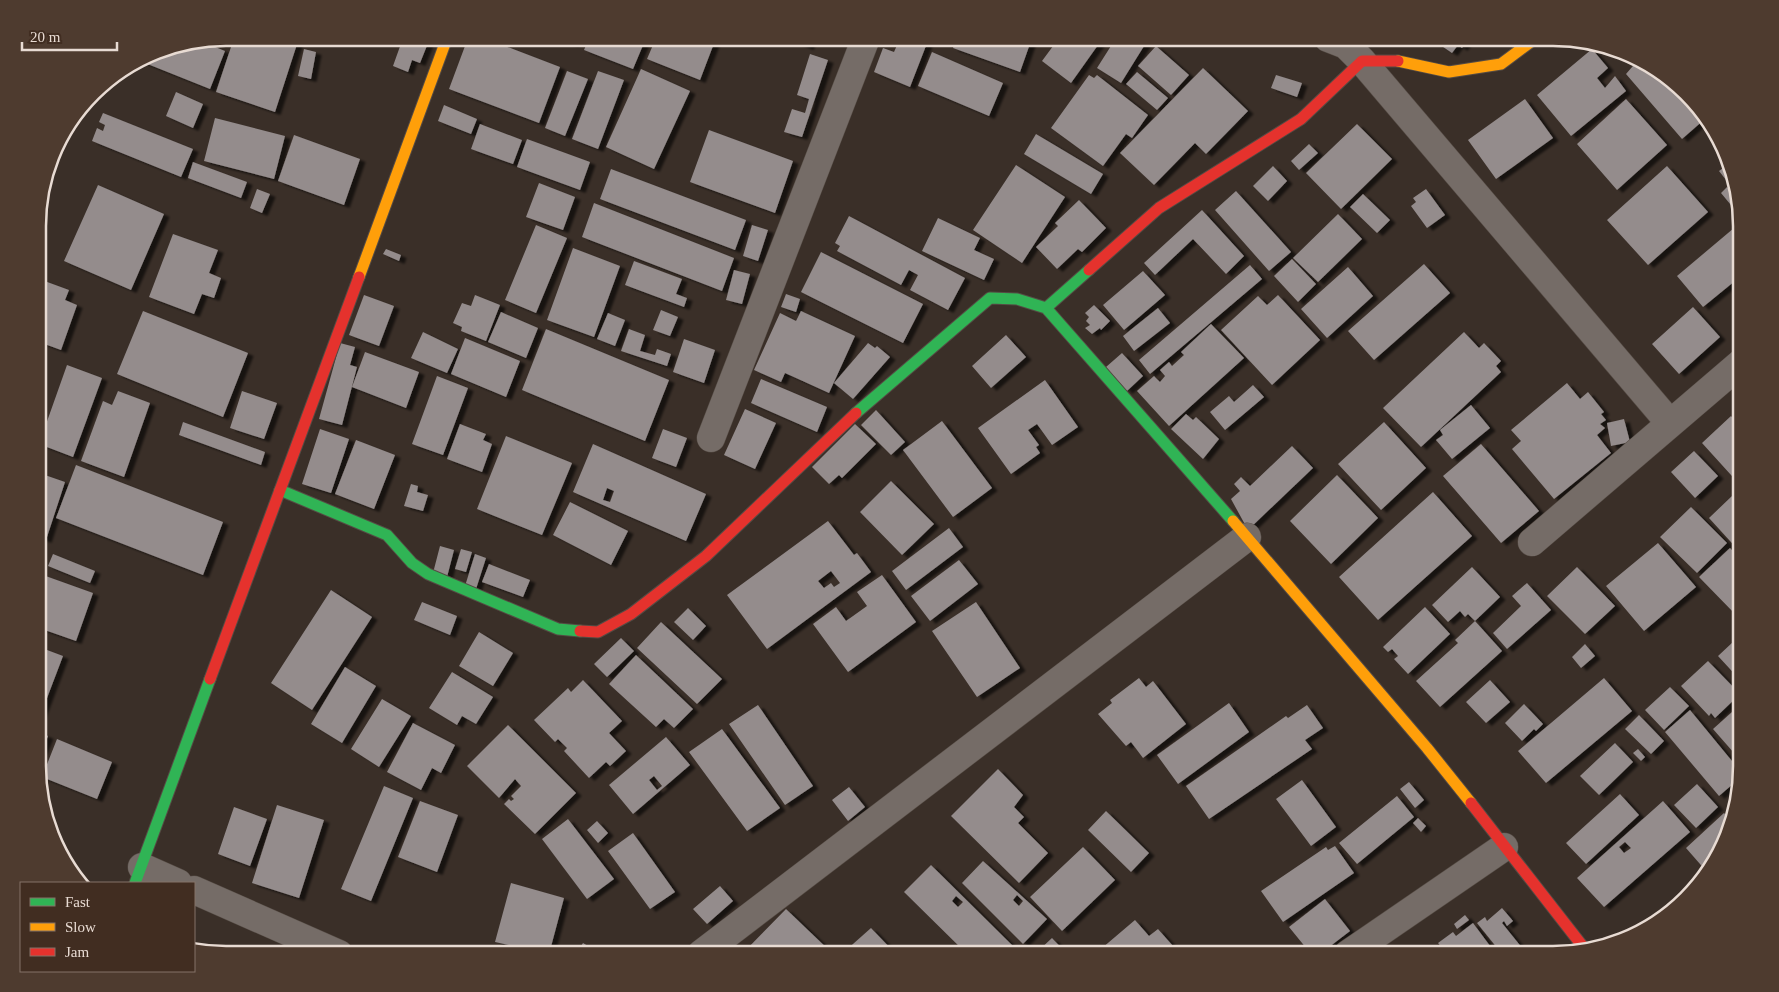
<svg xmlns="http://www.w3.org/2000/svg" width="1779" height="992" font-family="'Times New Roman',serif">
<defs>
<filter id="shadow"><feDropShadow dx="5.5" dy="3" stdDeviation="1" flood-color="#0009"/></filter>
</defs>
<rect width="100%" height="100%" fill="#3a2f28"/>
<!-- building -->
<path fill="#948c8c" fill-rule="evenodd" filter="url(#shadow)" d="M234,38H299L275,112L216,92Z
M403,38H430L420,63L412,60L408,72L393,66Z
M468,38H484L560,67L539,123L449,89Z
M556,38H576L573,44Z
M589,38H646L633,69L584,50Z
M656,38H716L700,80L647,59Z
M787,38H812L808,47Z
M887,38H929L910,87L874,72L883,48L894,52L898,43L887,40Z
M957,38H1032L1020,72L953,48Z
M1059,38H1103L1071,83L1042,61Z
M1116,38H1149L1121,83L1097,68Z
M1430,38H1469L1462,48L1458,45L1452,53Z
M203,42L225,51L210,89L140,61L154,52Z
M1156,46L1189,75L1171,95L1138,66Z
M304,49L316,52L311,79L298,76Z
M1592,49L1608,68L1597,78L1605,88L1615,76L1626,91L1571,136L1537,95Z
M932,52L1003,83L989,116L918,86Z
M810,54L828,60L802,137L784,132L792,109L805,113L809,99L797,95Z
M1639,59L1647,63L1706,118L1682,139L1626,74Z
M1203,68L1248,111L1206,154L1195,143L1154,185L1120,153Z
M641,69L690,91L654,169L606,147Z
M567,71L588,79L565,136L545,128Z
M598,71L624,80L598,149L572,139Z
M1137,72L1168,98L1157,110L1126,84Z
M1089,75L1094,78L1097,75L1148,115L1132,138L1126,134L1103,166L1051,128Z
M1276,75L1302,83L1297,97L1271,88Z
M176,92L203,104L193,128L166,116Z
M1525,99L1553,138L1496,179L1468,140Z
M1626,99L1667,145L1617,190L1577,144Z
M444,105L477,119L471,134L438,121Z
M103,113L193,149L181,177L92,141L97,128L103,131L105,125L99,122Z
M215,118L285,136L274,179L204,161Z
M480,124L522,140L513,164L471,149Z
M1357,124L1392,159L1341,209L1306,173Z
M709,130L793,161L775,213L690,182Z
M1036,134L1103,174L1091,194L1024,154Z
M294,135L360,159L344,205L278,181Z
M527,139L590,162L580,190L517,167Z
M1309,144L1318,153L1299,170L1291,161Z
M193,162L247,182L241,198L188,178Z
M1730,163L1732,166L1737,194L1719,171Z
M1016,165L1065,197L1022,263L973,230Z
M1273,166L1287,181L1268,201L1253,186Z
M1667,166L1708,212L1648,265L1607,220Z
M611,169L746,220L735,250L600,199Z
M539,183L575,197L563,230L526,217Z
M98,185L164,214L131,290L64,261Z
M1727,187L1739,201L1740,206L1735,210L1721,193Z
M257,189L270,194L262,213L250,208Z
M1426,189L1445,215L1427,228L1411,206L1416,202L1413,198Z
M1236,191L1291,252L1269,271L1215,210Z
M1363,194L1390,220L1377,233L1350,207Z
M1079,200L1106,228L1082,252L1078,249L1057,269L1036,247L1058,226L1055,223Z
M594,203L734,258L722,291L582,237Z
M1202,210L1244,256L1226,274L1193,239L1155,275L1144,263Z
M1338,214L1362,239L1318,282L1293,258Z
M849,216L965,278L948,310L910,290L918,275L909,270L901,285L837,251L840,246L835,243Z
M938,218L980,238L974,250L994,259L984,280L922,251Z
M536,225L567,238L536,313L505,300Z
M752,225L768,230L758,261L743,256Z
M1734,228L1741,237V276L1703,307L1677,276Z
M173,234L218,250L209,273L221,278L214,298L202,294L194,314L149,297Z
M573,248L620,266L594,337L547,320Z
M386,249L401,255L399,261L383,254Z
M821,252L923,304L903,343L801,292Z
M1292,259L1316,284L1298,302L1274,276Z
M634,261L682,279L676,294L687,298L684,307L625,285Z
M1424,264L1450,293L1374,360L1348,331Z
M1250,265L1262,279L1150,374L1139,360Z
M1348,267L1373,296L1327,338L1301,309Z
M734,270L750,274L742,304L726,300Z
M1143,271L1165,295L1124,330L1103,305Z
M39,279L69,290L65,300L77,305L61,350L39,342Z
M786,294L800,299L796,312L781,307Z
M364,295L394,306L379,346L349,335Z
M475,295L500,305L486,341L461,331L462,327L453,323L462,303L471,306Z
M1278,295L1320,340L1272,385L1221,330L1258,296L1267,305Z
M1094,305L1110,321L1101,330L1100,328L1092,334L1085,328L1090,325L1086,321L1089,317L1085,313Z
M1693,307L1720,337L1679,374L1652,344Z
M1158,308L1170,323L1134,351L1123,336Z
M661,310L678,317L670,336L653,330Z
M143,311L248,353L223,417L117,374Z
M801,311L855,336L829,393L785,373L781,382L754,370L780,313L796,321Z
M501,312L538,328L526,358L488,342Z
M608,313L625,320L615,346L597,339Z
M1211,324L1244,358L1169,426L1137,391L1154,376L1160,382L1165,376L1160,370L1169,362L1172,366L1184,355L1181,352Z
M546,329L669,380L645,441L522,390Z
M629,329L645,335L640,351L655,355L657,349L671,354L667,366L621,351Z
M423,332L458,349L447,373L411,358Z
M1464,332L1479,348L1484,343L1501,361L1496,366L1501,372L1421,447L1383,408Z
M1006,335L1026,357L991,388L972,366Z
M465,338L520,361L506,397L451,374Z
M684,339L715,350L704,383L673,372Z
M340,343L355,347L350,365L357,367L342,425L319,419Z
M868,343L875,348L877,346L890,357L853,399L834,383Z
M365,352L419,372L406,408L352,387Z
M1122,353L1143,376L1127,391L1106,367Z
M67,365L102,378L73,457L39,444Z
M437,376L468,388L443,455L412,444Z
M761,379L827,407L817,432L751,403Z
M1045,380L1078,427L1052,445L1037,424L1028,430L1039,445L1036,447L1040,453L1011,474L978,428Z
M1567,383L1580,399L1588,392L1604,412L1601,414L1606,420L1600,424L1605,428L1597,435L1611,453L1554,499L1512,449L1521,441L1511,430Z
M1253,385L1264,397L1225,430L1210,412L1229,396L1234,402Z
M118,391L150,403L124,477L81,461L103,401L112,405Z
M242,391L277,403L264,439L230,428Z
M1471,405L1490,428L1452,459L1436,440L1443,435L1440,430Z
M745,409L776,423L755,469L724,455Z
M876,410L905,442L891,455L861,425Z
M1186,414L1193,420L1196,417L1219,439L1203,459L1171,429Z
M1731,416L1741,427V486L1702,443Z
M1624,419L1630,442L1611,446L1607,423Z
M942,421L992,488L953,517L903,450Z
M183,422L265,452L261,465L179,435Z
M1384,422L1426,468L1381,510L1338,464Z
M460,424L486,434L483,440L492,444L482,472L447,459Z
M855,424L876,444L842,478L839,475L829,484L812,467Z
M320,429L349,439L331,493L302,484Z
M663,429L687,438L676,467L652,458Z
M506,436L572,463L542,535L477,509Z
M356,440L395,455L374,509L335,494Z
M593,444L706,494L686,541L573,492ZM607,488L614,491L610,502L603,500Z
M1481,444L1539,511L1501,543L1443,476Z
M1292,446L1313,468L1248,530L1231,499L1240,491L1234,484L1241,477L1250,486Z
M1694,451L1718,476L1695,498L1671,472Z
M76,465L223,522L203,575L56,518Z
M39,473L65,482L46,540L39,537Z
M1337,475L1378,518L1331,564L1290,521Z
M891,481L934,524L902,555L860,512Z
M411,484L418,486L417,492L428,495L423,511L404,506Z
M1433,492L1472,536L1378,620L1339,577Z
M1732,496L1737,501L1741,498V553L1709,518Z
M570,502L628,531L611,565L553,535Z
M1691,507L1727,543L1697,573L1660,537Z
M828,521L854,555L857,553L871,572L767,649L727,595ZM831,571L840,583L834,587L831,583L824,588L818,581Z
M949,528L963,547L906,590L892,571Z
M1658,543L1696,587L1644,631L1606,586Z
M440,546L454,550L447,577L433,573Z
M1730,548L1741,559V610L1736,615L1699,577Z
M461,549L472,552L466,572L455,569Z
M53,554L95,571L90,583L48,566Z
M475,554L486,558L476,589L465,586Z
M959,560L978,584L930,621L911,596Z
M489,564L530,580L523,597L482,582Z
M1472,567L1500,597L1475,621L1468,614L1465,617L1460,611L1448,622L1432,605Z
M1577,567L1615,606L1585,634L1547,596Z
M40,574L93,593L76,641L39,628Z
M882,575L916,622L848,672L813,624L836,607L846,621L867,606L857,592Z
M1527,583L1551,610L1507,649L1493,633L1521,606L1512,596Z
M331,590L372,617L312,710L271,683Z
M422,602L457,616L450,635L414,620Z
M976,602L1020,668L977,697L932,631Z
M1425,607L1450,634L1408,674L1394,659L1398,656L1392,649L1388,652L1383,647Z
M688,608L706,626L693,640L674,622Z
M1475,621L1502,651L1440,707L1416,681L1458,643L1455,640Z
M661,622L722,679L697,704L637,648Z
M479,632L513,653L493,686L459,666Z
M621,638L634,651L607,677L594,664Z
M1733,642L1741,651V681L1718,656Z
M1585,644L1595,656L1581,668L1572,657Z
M39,647L63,656L39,719Z
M636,655L693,709L674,728L664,719L656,727L609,684Z
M1708,661L1740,694L1715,718L1711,713L1709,716L1681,686Z
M345,667L376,686L342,743L311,724Z
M452,672L493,697L476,724L462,716L457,725L429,708Z
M1139,678L1146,687L1153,681L1186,724L1143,758L1131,742L1126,746L1098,714L1112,703L1110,700Z
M1604,678L1632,711L1546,783L1518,751Z
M583,680L622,721L609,733L626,751L610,766L606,762L589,778L564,751L567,748L558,739L555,742L534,720L568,688L571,692Z
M1490,680L1510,702L1486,723L1466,702Z
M1670,687L1689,706L1664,730L1645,710Z
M382,699L411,716L379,767L351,749Z
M1229,703L1249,732L1178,784L1157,755Z
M1524,704L1543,724L1536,731L1534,729L1522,741L1505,723Z
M1741,704V761L1713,729Z
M758,705L813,786L785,805L729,724Z
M1307,705L1323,728L1305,740L1312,749L1209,819L1186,786L1286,716L1288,718Z
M1690,710L1741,772V777L1719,796L1665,732Z
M1639,715L1664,741L1651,754L1625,729Z
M413,723L455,745L441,773L432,768L421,790L387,772Z
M508,725L576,793L535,834L504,804L509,799L511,801L514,799L511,796L521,786L515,779L499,798L467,766Z
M722,729L780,808L747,831L689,752Z
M39,732L48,736L39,758Z
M666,737L690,765L633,814L609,785ZM654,776L662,786L657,790L649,780Z
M57,739L112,762L97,799L42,777Z
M1615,743L1633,762L1599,795L1580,776Z
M1638,749L1645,757L1641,761L1633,753Z
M998,769L1023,795L1014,807L1024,817L1018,823L1048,853L1019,883L951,816Z
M1302,780L1336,827L1311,846L1276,799Z
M1409,782L1424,800L1415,808L1400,789Z
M1697,784L1718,807L1696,828L1674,805Z
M384,786L413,798L371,901L341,889Z
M849,787L865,807L848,821L832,800Z
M1620,794L1639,815L1586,864L1566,843Z
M1397,796L1414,817L1357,864L1339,843Z
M420,801L458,815L437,872L398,857Z
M1663,801L1690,832L1604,907L1577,878ZM1625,842L1631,848L1624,853L1619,847Z
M277,805L324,820L299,898L252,883Z
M234,807L267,819L250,866L218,854Z
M1106,811L1149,853L1131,872L1088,830Z
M1724,813L1729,818L1716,860L1707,872L1686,848Z
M1418,818L1426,826L1421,832L1413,823Z
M568,819L614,879L587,899L542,839Z
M597,821L608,833L598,843L587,830Z
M633,833L675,892L650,909L608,851Z
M1335,846L1354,873L1283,922L1261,891L1326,847L1328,850Z
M1083,847L1115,880L1062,931L1030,897Z
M983,861L1047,919L1023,944L962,883ZM1017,895L1023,901L1019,906L1013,900Z
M931,865L1013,946L1005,954H967L904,892ZM956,896L963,902L958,907L952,901Z
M511,883L564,898L549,954L495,942Z
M720,886L733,901L707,924L693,909Z
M1325,899L1350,931L1320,954H1311L1289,927Z
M1502,908L1513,921L1507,926L1504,921L1502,923L1527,954H1502L1477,923L1485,917L1487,921Z
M786,909L833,954H742Z
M1465,915L1469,920L1457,929L1454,924Z
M1135,920L1149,936L1158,929L1180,954H1095Z
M1473,923L1496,954H1447L1438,943L1453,932L1456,936Z
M871,928L893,951L889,954H847L844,952Z
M1052,938L1067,954H1023L1032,946L1037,952Z
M194,942L221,953V954L194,950Z
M583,943L601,954H576Z"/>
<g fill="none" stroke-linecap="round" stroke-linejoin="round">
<defs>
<path id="street" d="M1328,38L1346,45L1362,61L1669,422
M711,438L866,38
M1532,542L1741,363
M142,867L178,883
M194,890L339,954
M701,954L1247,537
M1348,954L1504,847"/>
<path id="fast" d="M1046,308L1233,521
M856,413L990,298L1017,299L1046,308L1089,270
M280,490L387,535L412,563L428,574L558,629L580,631
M135,883L210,679"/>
<path id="slow" d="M1398,61L1449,72L1501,64L1536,38
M359,277L447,38
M1233,521L1427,748L1471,803"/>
<path id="jam" d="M1089,270L1159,208L1301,119L1362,61H1398
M580,631L598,632L631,614L706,556L856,413
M210,679L359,277
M1471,803L1584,948"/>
</defs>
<!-- street casing -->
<use href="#street" stroke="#554b44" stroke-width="29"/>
<!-- fast casing -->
<use href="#fast" stroke="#554b44" stroke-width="13"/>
<!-- slow casing -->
<use href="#slow" stroke="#554b44" stroke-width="13"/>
<!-- jam casing -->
<use href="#jam" stroke="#554b44" stroke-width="13"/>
<!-- street -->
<use href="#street" stroke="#756c67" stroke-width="28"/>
<!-- fast -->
<use href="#fast" stroke="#30b455" stroke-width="11"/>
<!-- slow -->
<use href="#slow" stroke="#ff9f0a" stroke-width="11"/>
<!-- jam -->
<use href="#jam" stroke="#e5322d" stroke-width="11"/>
</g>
<!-- crop -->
<path d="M0 0H1779V992H0ZM226 46H1553A180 180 0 0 1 1733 226V766A180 180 0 0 1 1553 946H226A180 180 0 0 1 46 766V226A180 180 0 0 1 226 46Z" fill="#4e3b2f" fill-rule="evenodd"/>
<path fill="none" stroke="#e8dbd3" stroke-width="2.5" d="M226 46H1553A180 180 0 0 1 1733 226V766A180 180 0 0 1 1553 946H226A180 180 0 0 1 46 766V226A180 180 0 0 1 226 46Z"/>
<!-- legend -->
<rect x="20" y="882" width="175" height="90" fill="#412d21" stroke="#847368"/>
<rect x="30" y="898" width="25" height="8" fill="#30b455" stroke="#847368"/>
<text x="65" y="907" font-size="15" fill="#e8dbd3">Fast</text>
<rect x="30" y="923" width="25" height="8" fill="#ff9f0a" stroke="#847368"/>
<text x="65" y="932" font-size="15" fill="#e8dbd3">Slow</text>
<rect x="30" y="948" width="25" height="8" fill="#e5322d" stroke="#847368"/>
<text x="65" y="957" font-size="15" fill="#e8dbd3">Jam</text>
<!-- scale -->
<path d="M22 42v8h95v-8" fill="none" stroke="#e8dbd3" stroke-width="2.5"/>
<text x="30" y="42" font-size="15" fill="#e8dbd3" stroke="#412d21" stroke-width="4" paint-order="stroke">20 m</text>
</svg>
